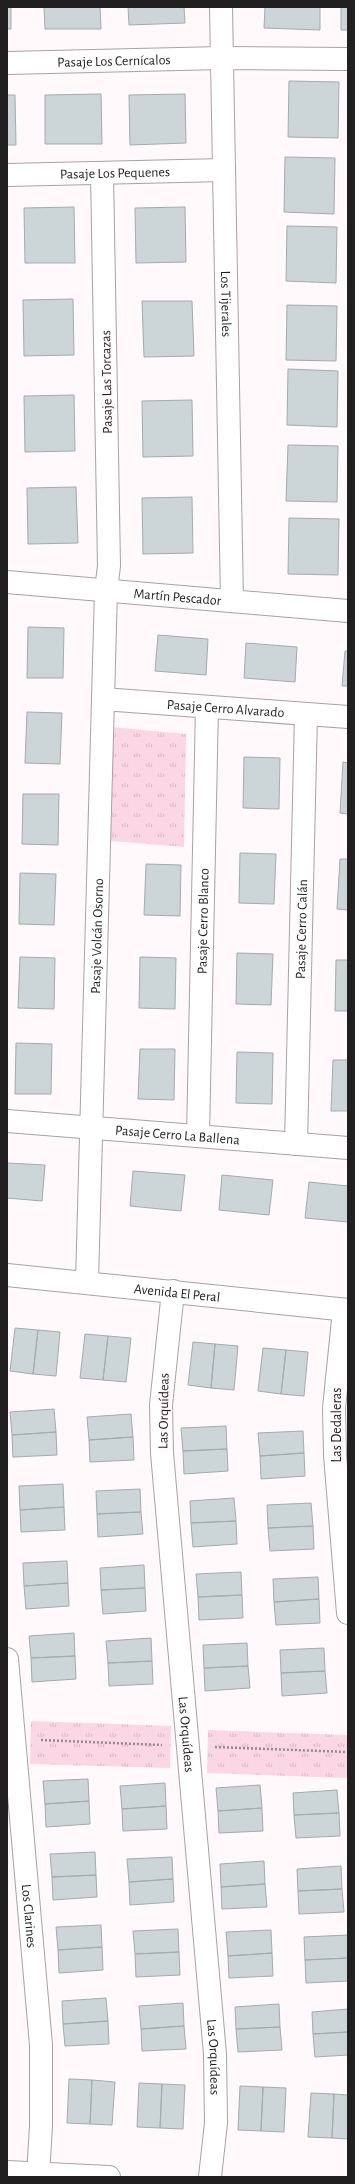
<svg xmlns="http://www.w3.org/2000/svg" width="355" height="2184" font-family="'Alegreya Sans',sans-serif">
<defs>
<pattern id="grass-tufts" width="24" height="20" patternUnits="userSpaceOnUse"><rect width="24" height="20" fill="#fbd6e4"/><path d="M3 7l-1-3M5 7V3M7 7l1-3M15 17l-1-3M17 17v-4M19 17l1-3" fill="none" stroke="#d7b7c3"/></pattern>
</defs>
<rect width="100%" height="100%" fill="#fff9fb"/>
<!-- grass -->
<path fill="url(#grass-tufts)" d="M111,727L186,734L184,847L111,841Z
M31,1721L171,1726L170,1768L30,1764Z
M208,1730L348,1735L347,1778L207,1773Z"/>
<!-- building -->
<path fill="#ccd6d8" stroke="#a2abad" d="M7,7H11V29H7Z
M44,7H100L101,29H45Z
M128,7H184L185,23L129,25Z
M265,7H320V30L264,28Z
M341,7H348V30H341Z
M289,81L339,82L338,138L288,137Z
M101,94L102,144H45V95Z
M185,94L186,143L130,145L129,95Z
M7,95H15L16,145H7Z
M285,157L335,158L334,214L284,212Z
M74,207L75,263H25L24,208Z
M185,207L186,262L136,263L135,208Z
M287,226L337,227L336,283L286,281Z
M73,299L74,355L24,356L23,300Z
M142,301H192L194,356L144,357Z
M287,305L337,306L336,361L286,360Z
M288,369L338,371L337,427L287,425Z
M74,395L75,451L25,452L24,396Z
M192,400L193,456L143,457L142,401Z
M288,445L338,446L337,502L286,501Z
M76,487L78,543L28,544L27,488Z
M192,497L193,553L143,554L142,498Z
M289,518L339,519L338,575L288,574Z
M28,627L64,628L63,678H27Z
M158,635L208,639L206,675L155,671Z
M246,643L297,647L295,682L244,678Z
M345,651H348V686H342Z
M27,712L62,713L60,764L25,763Z
M244,757L280,758L279,809L243,808Z
M343,762L348,763V814L340,813Z
M23,794H59L58,845L22,844Z
M240,853L276,854L274,904L239,903Z
M340,859H348V910L337,909Z
M146,864L181,865L180,916L144,915Z
M20,873L56,874L54,925L19,924Z
M237,953L273,954L271,1005L236,1004Z
M20,957L55,958L54,1009L18,1008Z
M140,957L176,958L175,1009L139,1008Z
M336,960H348V1011H335Z
M16,1043L52,1044L51,1094H15Z
M140,1049H175L174,1100L138,1099Z
M237,1052L273,1053L272,1104L236,1103Z
M333,1060H348V1111H331Z
M7,1163L45,1165L42,1201L7,1198Z
M133,1171L185,1175L181,1211L130,1206Z
M222,1175L273,1180L269,1215L219,1210Z
M309,1182L348,1186V1222L305,1218Z
M15,1328L38,1330L33,1374L10,1371Z
M38,1330L60,1332L56,1376L33,1374Z
M85,1334L108,1336L103,1380L80,1378Z
M108,1336L131,1338L126,1382L103,1380Z
M193,1342L215,1344L211,1388L188,1385Z
M215,1344L238,1346L234,1390L211,1388Z
M263,1348L286,1350L281,1394L258,1391Z
M286,1350L308,1352L304,1396L281,1394Z
M54,1409L56,1432L12,1435L10,1412Z
M131,1414L133,1437L89,1440L87,1417Z
M226,1426L227,1449L183,1451L181,1428Z
M303,1431L304,1453L260,1456L258,1433Z
M56,1432L57,1455L13,1457L12,1435Z
M133,1437L134,1460L90,1462L89,1440Z
M227,1449L228,1471L184,1474L183,1451Z
M304,1453L305,1476L261,1479L260,1456Z
M63,1484L64,1507L20,1510L19,1486Z
M140,1489L141,1512L97,1514L96,1491Z
M234,1498L236,1521L191,1523L190,1501Z
M311,1503L313,1526L268,1528L267,1505Z
M64,1507L65,1530L21,1532L20,1510Z
M141,1512L143,1534L98,1537L97,1514Z
M236,1521L237,1544L193,1547L191,1523Z
M313,1526L314,1549L270,1551L268,1528Z
M67,1561L68,1583L24,1586L23,1563Z
M144,1565L145,1588L101,1590L100,1568Z
M241,1572L242,1595L198,1597L196,1574Z
M318,1577L319,1599L274,1602L273,1579Z
M68,1583L69,1606L26,1609L24,1586Z
M145,1588L146,1611L103,1614L101,1590Z
M242,1595L243,1618L199,1620L198,1597Z
M319,1599L320,1623L276,1625L274,1602Z
M74,1633L75,1656L31,1658L29,1636Z
M151,1638L152,1661L108,1663L106,1641Z
M247,1643L248,1666L204,1668L203,1645Z
M324,1648L325,1671L281,1673L280,1650Z
M75,1656L76,1679L32,1682L31,1658Z
M152,1661L153,1684L109,1686L108,1663Z
M248,1666L250,1688L205,1691L204,1668Z
M325,1671L327,1693L282,1696L281,1673Z
M88,1779L89,1801L45,1804L43,1781Z
M165,1783L166,1806L122,1809L120,1786Z
M260,1785L262,1808L218,1811L216,1788Z
M337,1790L339,1813L294,1815L293,1793Z
M89,1801L90,1824L46,1827L45,1804Z
M166,1806L167,1829L123,1831L122,1809Z
M262,1808L263,1831L219,1833L218,1811Z
M339,1813L340,1836L296,1838L294,1815Z
M95,1852L96,1875L52,1877L50,1854Z
M172,1857L173,1879L129,1882L127,1859Z
M264,1861L265,1884L221,1887L220,1864Z
M341,1866L342,1889L298,1891L297,1869Z
M96,1875L97,1897L53,1900L52,1877Z
M173,1879L174,1902L130,1905L129,1882Z
M265,1884L267,1907L222,1909L221,1887Z
M342,1889L344,1912L299,1914L298,1891Z
M101,1925L102,1947L58,1950L56,1927Z
M178,1929L179,1952L135,1954L133,1931Z
M271,1930L272,1953L228,1956L226,1932Z
M348,1935V1958L305,1960L304,1937Z
M102,1947L103,1970L59,1973L58,1950Z
M179,1952L180,1975L136,1977L135,1954Z
M272,1953L273,1976L229,1978L228,1956Z
M348,1958V1981L306,1983L305,1960Z
M106,1998L108,2021L63,2024L62,2001Z
M183,2003L184,2026L141,2029L139,2006Z
M279,2004L280,2027L236,2029L235,2007Z
M348,2009V2032L313,2034L312,2012Z
M108,2021L109,2044L65,2046L63,2024Z
M184,2026L186,2049L142,2051L141,2029Z
M280,2027L282,2050L238,2052L236,2029Z
M348,2032V2055L315,2057L313,2034Z
M69,2079L92,2080L90,2124L67,2123Z
M92,2080L115,2082L112,2125L90,2124Z
M139,2083L162,2084L160,2128L137,2127Z
M162,2084L185,2085L183,2129L160,2128Z
M240,2086L263,2087L261,2131L238,2130Z
M263,2087L286,2088L284,2132L261,2131Z
M311,2093L334,2094L332,2138L308,2137Z
M334,2094L348,2095V2139L332,2138Z"/>
<g fill="none" stroke-linecap="round" stroke-linejoin="round">
<defs>
<g id="minor">
<path id="s1" d="M221,7L232,601"/>
<path id="s2" d="M7,63L222,58L348,59"/>
<path id="s3" d="M7,175L224,170"/>
<path id="s4" d="M7,582L348,611"/>
<path id="s5" d="M103,699L348,717"/>
<path id="s6" d="M7,1121L348,1148"/>
<path id="s7" d="M198,1136L207,707"/>
<path id="s8" d="M296,1144L306,714"/>
<path id="s9" d="M7,1275L348,1310"/>
<path id="s10" d="M87,1282L106,590L109,566L102,173"/>
<path id="s11" d="M173,1291L161,1405L162,1453L215,2054L216,2123L210,2177"/>
<path d="M344,1310L334,1408L335,1455L348,1613"/>
<path id="s12" d="M7,1659L41,2045V2126L38,2174"/>
<path d="M7,2172L109,2177"/>
</g>
</defs>
<!-- minor casing -->
<use href="#minor" stroke="#aaa1a5" stroke-width="24"/>
<!-- path -->
<path stroke="#908b8d" stroke-width="2.5" stroke-dasharray="2 2" stroke-linecap="butt" d="M41,1740L162,1745
M215,1747L348,1752"/>
<!-- minor -->
<use href="#minor" stroke="#fff" stroke-width="22"/>
</g>
<g text-anchor="middle" stroke-width="3.5" stroke-linejoin="round" paint-order="stroke">
<!-- street labels -->
<g font-size="14" fill="#221f20" stroke="#fff9fb">
<text dy="5" stroke="none"><textPath href="#s2" startOffset="107">Pasaje Los Cernícalos</textPath></text>
<text dy="5" stroke="none"><textPath href="#s3" startOffset="108">Pasaje Los Pequenes</textPath></text>
<text dy="5" stroke="none"><textPath href="#s1" startOffset="297">Los Tijerales</textPath></text>
<text transform="translate(106 382) rotate(-91)" y="5">Pasaje Las Torcazas</text>
<text dy="5" stroke="none"><textPath href="#s4" startOffset="171">Martín Pescador</textPath></text>
<text dy="5" stroke="none"><textPath href="#s5" startOffset="123">Pasaje Cerro Alvarado</textPath></text>
<text dy="5" stroke="none"><textPath href="#s7" startOffset="215">Pasaje Cerro Blanco</textPath></text>
<text dy="5" stroke="none"><textPath href="#s8" startOffset="215">Pasaje Cerro Calán</textPath></text>
<text dy="5" stroke="none"><textPath href="#s10" startOffset="346">Pasaje Volcán Osorno</textPath></text>
<text dy="5" stroke="none"><textPath href="#s6" startOffset="171">Pasaje Cerro La Ballena</textPath></text>
<text dy="5" stroke="none"><textPath href="#s9" startOffset="171">Avenida El Peral</textPath></text>
<text transform="translate(163 1411) rotate(-89)" y="5">Las Orquídeas</text>
<text transform="translate(336 1425) rotate(-90)" y="5">Las Dedaleras</text>
<text dy="5" stroke="none"><textPath href="#s11" startOffset="445">Las Orquídeas</textPath></text>
<text dy="5" stroke="none"><textPath href="#s12" startOffset="258">Los Clarines</textPath></text>
<text dy="5" stroke="none"><textPath href="#s11" startOffset="769">Las Orquídeas</textPath></text>
</g>
</g>
<!-- border -->
<rect width="355" height="2184" fill="none" stroke="#221f20" stroke-width="16"/>
</svg>
